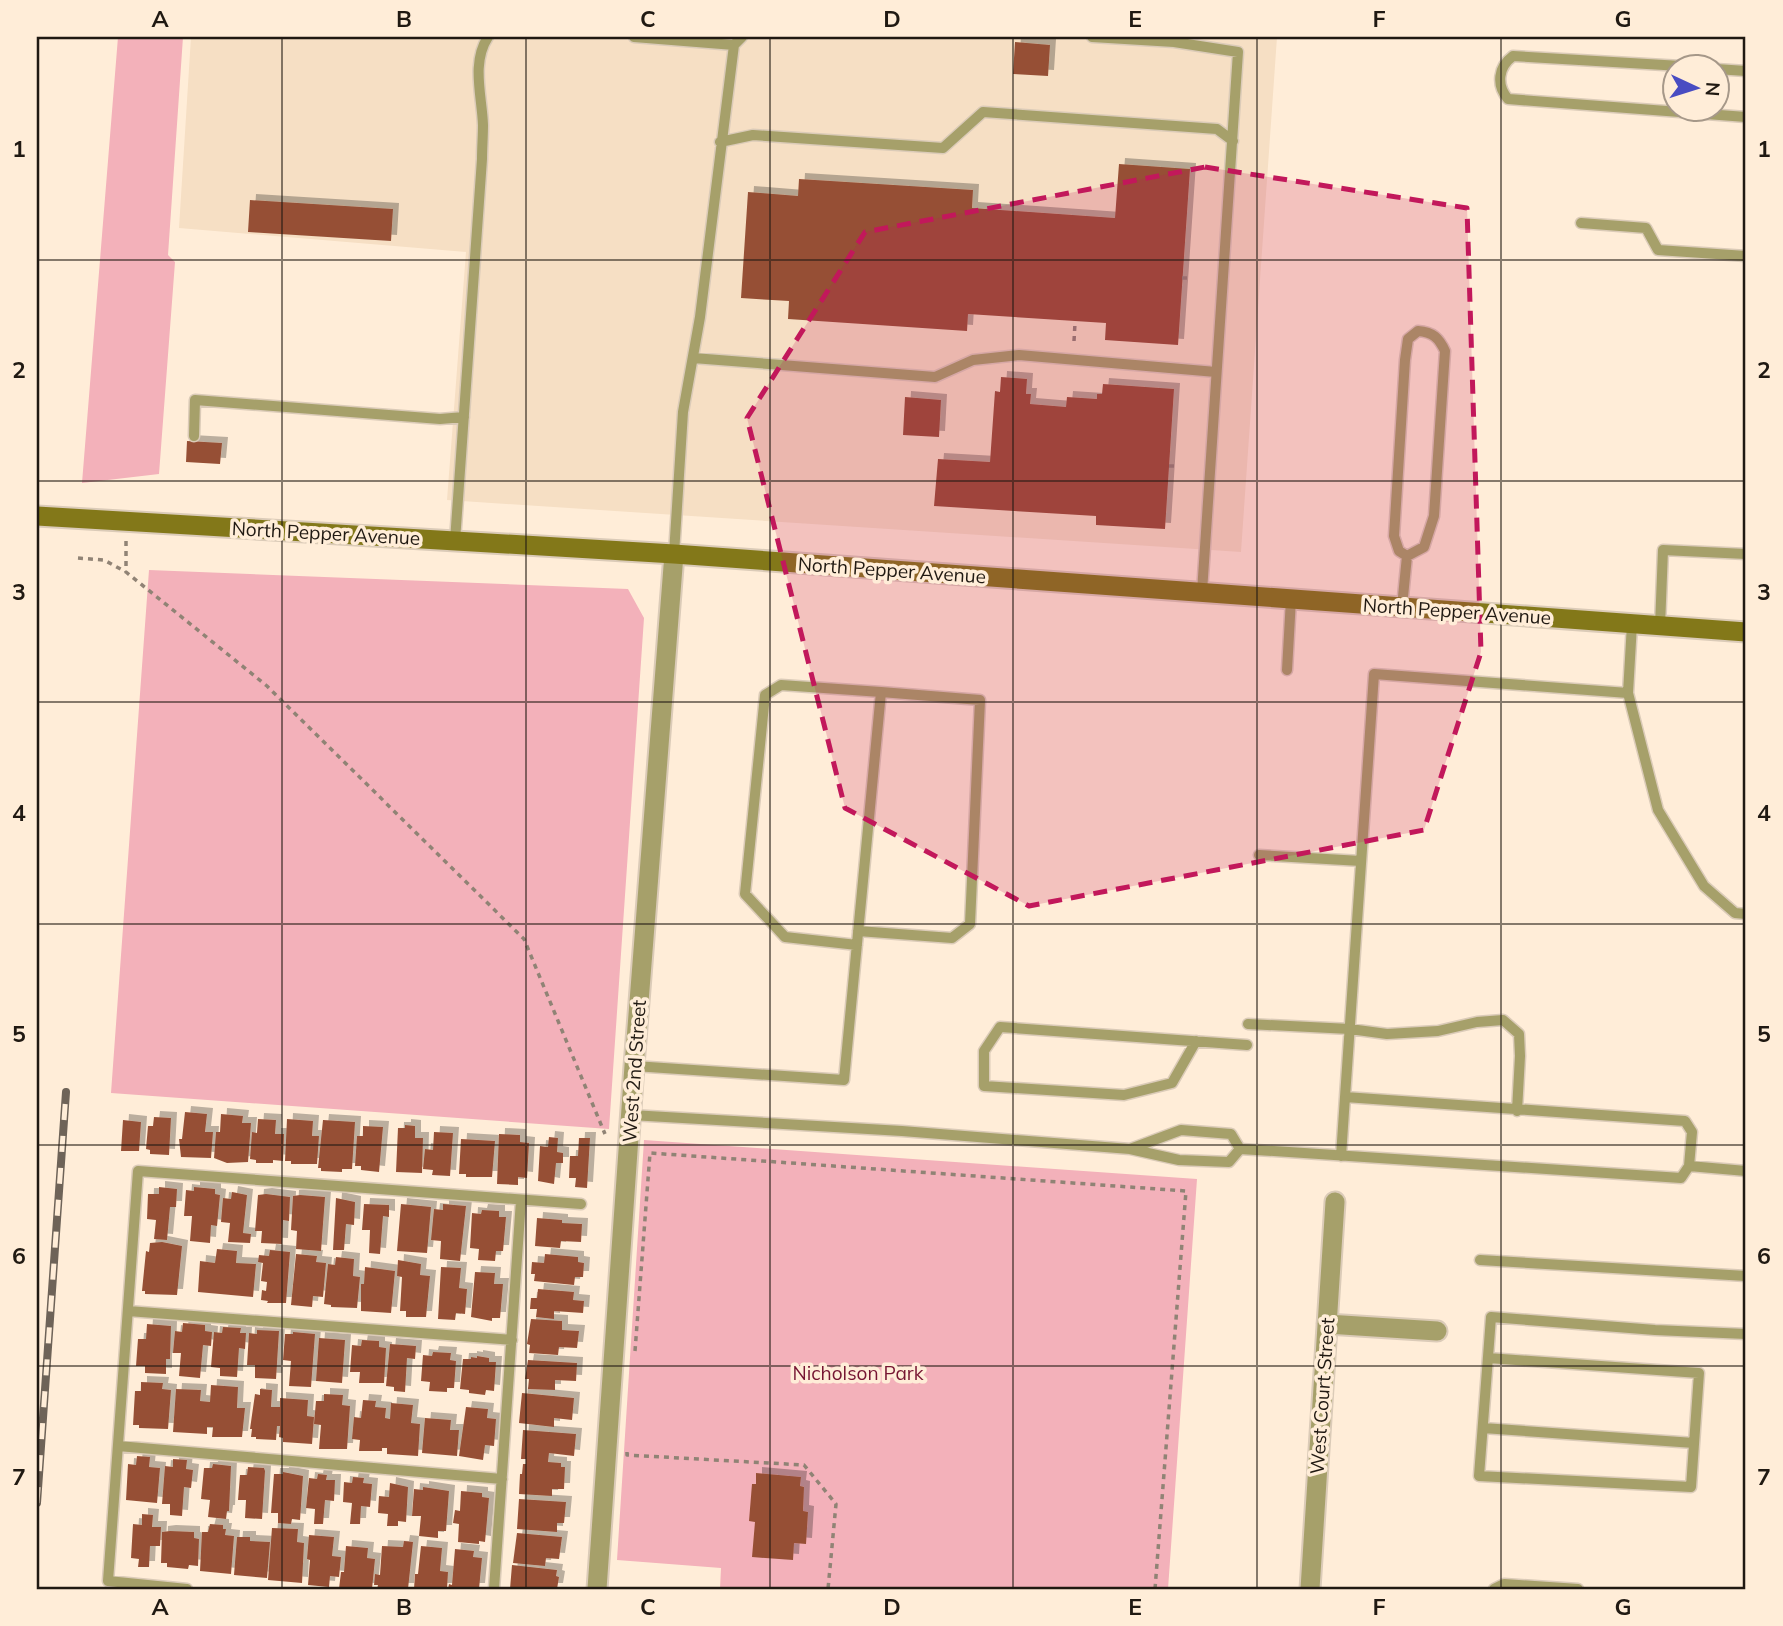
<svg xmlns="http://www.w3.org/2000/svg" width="1783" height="1626" font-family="Mulish,sans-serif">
<defs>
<filter id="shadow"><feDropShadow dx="6" dy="-6" stdDeviation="0" flood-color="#0004"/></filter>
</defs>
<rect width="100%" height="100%" fill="#ffedd8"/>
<!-- built -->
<path fill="#f6dfc4" d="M191,37H1277L1241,552L447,500L466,252L179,228Z"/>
<!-- green -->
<path fill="#f3b1ba" d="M118,37H183L168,255L175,262L159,474L82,483Z
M149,570L628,589L644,618L609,1129L111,1093Z
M644,1140L1197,1179L1168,1589H720L721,1568L617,1560Z"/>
<!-- building -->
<path fill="#965036" filter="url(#shadow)" d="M1015,42L1050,45L1048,76L1013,74Z
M1119,164L1190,169L1178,345L1105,340L1106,323L968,314L967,331L788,319L789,301L741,298L748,192L798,196L799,179L973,190L972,208L1115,218Z
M250,200L393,209L391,241L248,232Z
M1001,377L1027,379L1026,394H1031L1030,404L1066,407L1067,397L1097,399V394H1102L1103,384L1174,389L1165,529L1096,525V516L934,506L938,459L990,462L995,391L1000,392Z
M905,397L941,400L939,437L903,435Z
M187,441L222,443L220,464L186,462Z
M185,1112L207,1114L205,1132H213L211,1158L181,1157L179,1139H182Z
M221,1114L243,1116L242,1123H251L248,1162L227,1163L214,1158L216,1132H220Z
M154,1117L171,1118L169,1155L150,1154V1150L146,1149L148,1126H153Z
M258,1119L276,1120L275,1134H284L283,1161L273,1160V1163H256V1160L250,1159L252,1132L257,1133Z
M287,1119L313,1121L312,1136H319L317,1164H291V1161H285Z
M123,1120L141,1122L139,1151H121Z
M323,1120L355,1122L352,1169H342V1172L321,1171V1168H318Z
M405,1125L415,1126V1138H423L422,1173L396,1172L398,1128H405Z
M363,1126L383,1127L379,1172L361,1170V1166H355L357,1136H363Z
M434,1132L453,1133L450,1176L432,1175L433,1170L423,1169L425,1149L433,1150Z
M499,1134L520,1135V1142L529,1143L527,1178L518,1177V1185L497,1184Z
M549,1137L558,1138L557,1152L563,1153V1163H556L554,1184L538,1181L540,1146L548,1147Z
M579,1138H590L587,1188L575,1187L576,1178H569L570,1156H578Z
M461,1139L495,1141L492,1177H466V1174H459Z
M159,1187L177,1189L176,1207H170L167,1240L154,1239L156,1220L147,1219L148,1194H159Z
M194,1187L215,1189V1194L220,1195L217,1226L211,1225L210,1243L190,1241L192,1216H184L186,1190L194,1191Z
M232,1192L247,1195L243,1233L251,1234L250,1243L228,1242L230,1223L221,1222L223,1198L231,1199Z
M266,1194L290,1197L289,1221L283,1220L282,1244L261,1243L262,1231H255L258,1195Z
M300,1195L325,1197L321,1251L296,1249L297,1231L291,1230L293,1196Z
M336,1198L355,1202L354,1225L346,1224L344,1250H333Z
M364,1204L389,1205V1217L383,1216L380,1254L369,1253L370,1230H362Z
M401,1204L431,1207L427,1253L397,1251Z
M443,1204L466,1206L460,1261L440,1259L441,1241L431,1240L434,1209L443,1210Z
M482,1210L499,1211V1217H506L503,1251H496L495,1261L478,1260L479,1249L470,1248L472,1213L481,1214Z
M537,1218L562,1220V1223L582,1224L581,1242L561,1241L560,1248L535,1246Z
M162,1242L182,1246L177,1295L145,1294V1291H142L146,1251L149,1252L150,1243Z
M217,1249L237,1251L236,1263L256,1264L253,1297L198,1292L200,1261L215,1263Z
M270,1250L290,1252L286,1303H267L268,1301L261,1300L262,1290L266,1291L267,1282L261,1281L263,1263L258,1262L259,1255L269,1256Z
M296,1254L317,1256L316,1262L326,1263L323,1297L313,1296L312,1307L291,1305Z
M545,1254L578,1257V1262L584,1263L583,1277H575L574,1285L534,1281L535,1274H531L532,1262L544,1263Z
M336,1257L354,1259L353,1276L360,1277L357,1308L331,1307V1305L324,1304L328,1264L335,1265Z
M398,1260L421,1264L420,1275L430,1276L426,1317H406V1311H400L402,1277L397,1276Z
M365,1267L395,1271L391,1313L361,1311V1284H364Z
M441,1267L461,1268L459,1288L467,1289L465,1314L456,1313L455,1320L438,1319Z
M475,1272L495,1273L494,1284H503L500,1318H492V1321L471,1317Z
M538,1289L574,1292L573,1300L584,1301L583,1313L554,1311V1319L536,1317L537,1309H530L531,1298H537Z
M531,1319L562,1321V1330L579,1331L577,1348L559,1347L558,1355L529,1353L530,1345L527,1344Z
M183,1323L205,1325V1331L212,1332L211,1346L203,1345L200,1378L179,1376L181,1353H173L175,1331L182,1332Z
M147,1324L171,1326L170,1359H166V1374L145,1373V1366H136L138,1339H146Z
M223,1327L241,1328L240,1333H246L245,1349L239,1348L237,1377L220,1376V1368L211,1367L214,1332L222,1333Z
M257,1330L279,1331L276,1379L255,1378V1365H247L249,1333L257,1334Z
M293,1332L315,1334L311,1387L289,1386L291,1361L283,1360L285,1334H293Z
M319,1338L345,1340L342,1383L316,1381Z
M362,1340L379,1341V1347L386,1348L384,1383H359L360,1372H350L352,1345L361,1346Z
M390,1344L416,1346L415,1359L407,1358L405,1392L394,1391V1387L386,1386Z
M433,1352L451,1353L450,1360L456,1361L454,1388H447V1392L429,1391L430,1382L421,1381L423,1355L432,1356Z
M477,1356L489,1358V1362H496L494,1391L486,1390L485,1395L469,1393V1390L460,1389L463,1359H471V1357L477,1358Z
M528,1360L577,1363L576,1381L555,1380V1390L528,1389L529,1379H525Z
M141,1382L163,1383L162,1389L171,1390L168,1429L139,1428V1425H133L135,1391H141Z
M211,1385L238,1387L237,1408H245L242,1437H212L213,1427H207V1434L173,1432L176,1389L201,1390L200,1401L210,1402Z
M260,1389L272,1390L271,1407H280V1398L308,1400L307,1416L314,1417L312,1444L283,1442V1438L279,1437L280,1426H277L276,1440L256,1439V1437H251L252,1429H250L255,1394L260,1395Z
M522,1393L574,1398L572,1420L554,1418V1427L519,1423Z
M324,1394L343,1395L342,1405L350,1406L347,1449H319L321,1425L314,1424L316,1401H324Z
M363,1400L376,1401L375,1407L386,1408L385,1418L390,1419L391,1403L413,1405L411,1423L420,1424L418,1456L387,1454V1448H382V1451H359L360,1440L352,1439L354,1417L361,1418Z
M466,1407L488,1409L487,1418L496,1419L494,1446L485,1445L483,1460L459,1456Z
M425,1418L451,1420L450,1430H459L457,1456L422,1453Z
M523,1430L576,1434L574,1456L549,1453L548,1462L561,1463V1467H565L564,1489H552V1496L519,1494L520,1474H522L523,1464H526V1459H521Z
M137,1456L150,1457L149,1467L160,1468L157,1503L126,1500L128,1464L136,1465Z
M173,1459L187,1460L186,1469L193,1470L191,1488L184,1487L182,1516L170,1515V1504H162L165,1466L173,1467Z
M213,1464L231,1466L229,1511H227L226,1519L208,1517L210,1500L201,1499L204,1468H212Z
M248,1467L264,1468L265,1471L262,1519L245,1518L246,1500H238L240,1475H247Z
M283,1472L303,1476L300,1520L292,1519L291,1524L278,1523V1513H271L274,1474H283Z
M756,1473L801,1477L800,1486L804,1487L803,1511L808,1512L806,1544L794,1543L793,1560L752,1557L755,1522L749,1521L752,1484H756Z
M318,1474L327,1475L326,1480H335L334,1501L325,1500L323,1524H314L315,1509L306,1508L309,1478L317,1479Z
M353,1477L364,1478L363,1483L372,1484L370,1507L361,1506L360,1524H350L352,1503L343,1502L344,1482L352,1483Z
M390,1483L408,1487L406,1522L398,1521V1526H387L388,1514L378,1513L379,1496L389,1497Z
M423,1487L449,1491L446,1531H438V1538L419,1536L421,1516H412L414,1489L423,1490Z
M461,1491L482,1493V1497L489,1498L485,1542L479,1541V1544L458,1542L459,1524L453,1523L455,1510L460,1511Z
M519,1499L566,1502L564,1523H557V1532L517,1529Z
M142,1514L153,1515L152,1527H161L160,1546H150L149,1567H138L139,1559L131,1558L133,1524L142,1525Z
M210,1524L223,1525V1529H226L225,1535L234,1536L231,1574L200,1571L202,1532H208Z
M272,1528L298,1529L297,1542L304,1543L302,1583L268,1580Z
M170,1531L194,1532V1538L199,1539L198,1566L189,1565L188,1569L167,1567V1563H161L162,1532Z
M517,1533L562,1537L559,1559L546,1558L545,1566L513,1563Z
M309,1535L334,1537L332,1556L341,1557L339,1577L330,1576L329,1587L308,1585L310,1560L307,1559Z
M237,1537H250V1541L270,1542L267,1578L234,1575Z
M404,1541L413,1542L408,1589H377L378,1585H374L375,1574L380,1575L382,1546L403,1547Z
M346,1546L368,1548L367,1558L375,1559L372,1589H339L341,1572H344Z
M421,1546L442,1548L440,1571L448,1572L447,1589H414L415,1574H418Z
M455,1549L474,1551L473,1557L482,1558L479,1589H448L449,1584L452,1585Z
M512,1565L557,1570L556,1576L559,1577L557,1589H510Z"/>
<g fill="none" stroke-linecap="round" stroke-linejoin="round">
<defs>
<path id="service" d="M634,37L734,45
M1092,37L1174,42L1238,52L1202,592
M1681,66L1513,56C1498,67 1496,85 1508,99L1746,117
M1716,69L1746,71
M720,142L753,135L943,148L983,112L1217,129L1233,141
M1581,223L1646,228L1658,250L1746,256
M1418,331C1433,332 1439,338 1445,351L1434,516L1424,547L1407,556L1399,551L1394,536L1405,360L1408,339Z
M693,358L935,377L973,360L1019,355L1216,372
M194,436L195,400L440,419L464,417
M455,541L482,159C482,148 483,136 483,125C482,96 471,63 488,37
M674,554L683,412L700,317L734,45L742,37
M1402,607L1407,556
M1660,626L1663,550L1746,554
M1287,670L1291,599
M1628,693L1632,624
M1259,855L1361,861
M857,945L785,937L745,894L765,695L781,685L881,692
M1248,1024L1350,1029L1387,1034L1438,1031L1477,1022L1503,1020L1519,1034L1520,1056L1517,1111
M1196,1041L1172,1083L1124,1095L984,1086V1051L1000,1027L1247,1045
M634,1066L844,1080L881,692L980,700L970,924L952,938L858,931
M1345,1097L1374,674L1628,693L1658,810L1704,886L1735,913L1746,914
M631,1115L902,1131L1130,1149L1179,1160L1229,1162L1240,1149L1231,1134L1181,1130L1130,1149
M1240,1149L1289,1152L1681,1178L1689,1166L1692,1132L1685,1121L1345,1097L1341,1156
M1689,1166L1746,1171
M1480,1260L1746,1276
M128,1311L512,1340
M1488,1358L1699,1373L1691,1487L1479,1476L1491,1317L1655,1330L1746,1334
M1483,1428L1694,1443
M118,1446L502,1479
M187,1589L108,1581L138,1171L581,1204
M494,1589L521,1200
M1494,1589L1504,1584L1578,1589"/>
<path id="minor" d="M1327,1324L1437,1331
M597,1589L634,1066L674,554
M1310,1589L1335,1202"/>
<path id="secondary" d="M37,516L674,554L1746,632"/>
</defs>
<!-- service casing -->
<use href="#service" stroke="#dbcbb8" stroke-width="13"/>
<!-- minor casing -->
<use href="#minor" stroke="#dbcbb8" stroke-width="23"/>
<!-- secondary casing -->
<use href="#secondary" stroke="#dbcbb8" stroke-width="23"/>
<!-- path -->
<path stroke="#908375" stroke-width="3.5" stroke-dasharray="5 5" stroke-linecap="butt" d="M1182,278H1189
M1074,341L1075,323
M1169,466H1178
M126,541V572L267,686L524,939L605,1134
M78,558L104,560L126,572
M635,1351L650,1153L1186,1191L1155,1589
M627,1452V1455L804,1465L836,1504L828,1589"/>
<!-- service -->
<use href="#service" stroke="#a6a06a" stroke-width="10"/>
<!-- minor -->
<use href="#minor" stroke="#a6a06a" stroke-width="19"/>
<!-- secondary -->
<use href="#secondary" stroke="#837819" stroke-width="19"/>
<defs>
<path id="rail" d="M37,1503L66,1092"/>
</defs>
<!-- rail casing -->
<use href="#rail" stroke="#6e6358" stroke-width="8"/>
<!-- rail -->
<use href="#rail" stroke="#ffedd8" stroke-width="5" stroke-dasharray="16" stroke-linecap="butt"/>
</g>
<!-- marked area -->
<path fill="#c2185b" fill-opacity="0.2" stroke="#c2185b" stroke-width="5" stroke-dasharray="14 9" stroke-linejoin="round" d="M1205,167L1467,208L1481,652L1424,830L1029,906L845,808L747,418L865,232Z"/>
<!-- grid -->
<path fill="none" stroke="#201912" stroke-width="2" stroke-opacity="0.55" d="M282,37V1589M526,37V1589M770,37V1589M1013,37V1589M1257,37V1589M1501,37V1589M37,260H1746M37,481H1746M37,702H1746M37,924H1746M37,1145H1746M37,1366H1746"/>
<g text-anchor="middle" stroke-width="7" stroke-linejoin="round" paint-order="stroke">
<!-- street labels -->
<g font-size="19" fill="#201912" stroke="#ffedd8">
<text transform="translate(326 533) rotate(3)" y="7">North Pepper Avenue</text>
<text transform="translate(892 570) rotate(4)" y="7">North Pepper Avenue</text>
<text transform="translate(1457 611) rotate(4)" y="7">North Pepper Avenue</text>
<text transform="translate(634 1071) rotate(-86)" y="7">West 2nd Street</text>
<text transform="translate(1322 1396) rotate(-86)" y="7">West Court Street</text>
</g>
<!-- park labels -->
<g font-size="19" fill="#761532" stroke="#ffedd8">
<text x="858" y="1380">Nicholson Park</text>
</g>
</g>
<!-- border -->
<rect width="1783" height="1626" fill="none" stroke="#ffedd8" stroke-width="77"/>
<!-- north arrow -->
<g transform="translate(1696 88) rotate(94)"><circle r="33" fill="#ffedd8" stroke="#a69889" stroke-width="2"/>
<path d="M0-5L12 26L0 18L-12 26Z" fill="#494cc2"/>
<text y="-10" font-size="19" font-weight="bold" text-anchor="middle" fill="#201912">N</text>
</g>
<rect x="38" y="38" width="1706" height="1550" fill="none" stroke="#201912" stroke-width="2.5"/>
<g font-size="23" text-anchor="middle" font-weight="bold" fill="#201912">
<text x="160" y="27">A</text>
<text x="404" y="27">B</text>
<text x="648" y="27">C</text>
<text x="892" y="27">D</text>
<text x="1135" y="27">E</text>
<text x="1379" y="27">F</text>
<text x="1623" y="27">G</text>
<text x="19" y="157">1</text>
<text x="1764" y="157">1</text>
<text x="19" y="378">2</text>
<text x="1764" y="378">2</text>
<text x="19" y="600">3</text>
<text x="1764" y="600">3</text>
<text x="19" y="821">4</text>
<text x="1764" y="821">4</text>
<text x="19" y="1042">5</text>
<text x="1764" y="1042">5</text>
<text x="19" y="1264">6</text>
<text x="1764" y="1264">6</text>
<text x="19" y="1485">7</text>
<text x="1764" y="1485">7</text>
<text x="160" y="1615">A</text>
<text x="404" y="1615">B</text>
<text x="648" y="1615">C</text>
<text x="892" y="1615">D</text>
<text x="1135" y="1615">E</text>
<text x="1379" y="1615">F</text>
<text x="1623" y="1615">G</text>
</g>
</svg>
